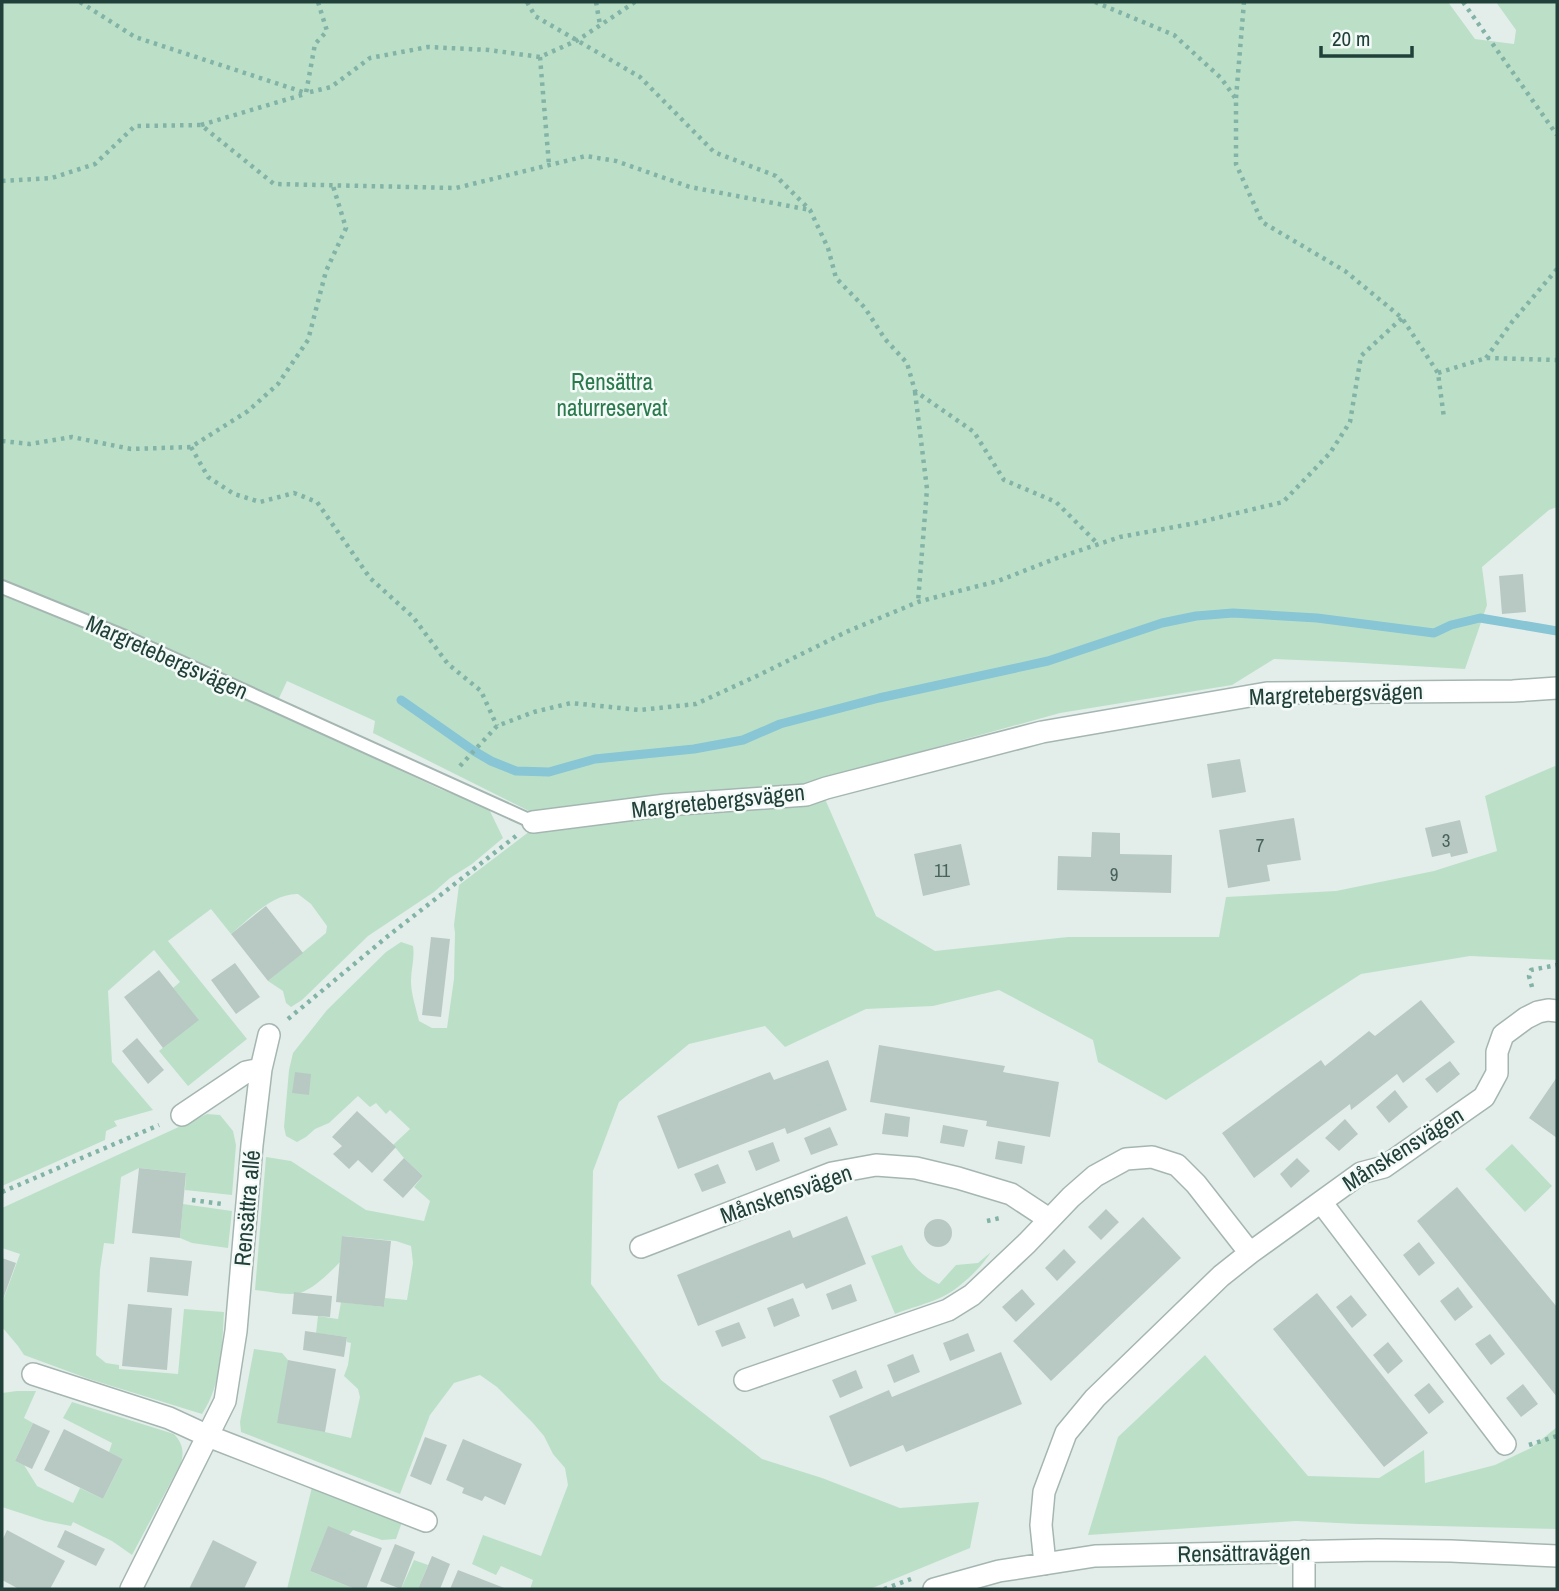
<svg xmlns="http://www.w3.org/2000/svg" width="1559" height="1591" font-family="'Archivo Narrow',sans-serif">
<rect width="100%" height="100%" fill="#e3eeea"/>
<!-- green -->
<path fill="#bbe0c7" d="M2,2H1448L1475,39L1514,44L1516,30L1496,2H1557V507L1549,510L1482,567L1487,605L1465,669L1345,662L1274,659L1232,685L1060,713L799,785L658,795L531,812L373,733L375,721L287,681L273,711L440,789L488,807L503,838L472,864L450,878L434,892L368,936L302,1000L291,1007L286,1003L283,991L268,981L326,933L327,926L311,904L298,894C273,893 249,919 231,934L211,909L168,941L247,1039L188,1086L159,1051L198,1019L173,988L180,982L154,950L108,991L112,1062L153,1110L114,1121L117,1126L106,1131L105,1140L2,1186Z
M1555,766L1557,769V960L1470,956L1361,974L1166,1100L1098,1062L1093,1040L999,990L933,1006L866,1009L785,1047L765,1026L689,1044L619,1102L593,1171L591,1284L661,1380L762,1459L822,1478L900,1508L979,1502L970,1548L870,1589H530L533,1580L501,1566L496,1575L472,1564L483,1535L541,1556L568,1485L565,1468L553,1454L544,1436L532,1422L497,1387L480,1375L454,1383L430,1415L400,1494L241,1432L240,1422L254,1349L282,1353L288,1360L325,1432L351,1438L360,1397L358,1389L344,1376L348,1365L351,1343L347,1342V1337L316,1333L318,1316L338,1319L341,1302L384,1307L385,1298L407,1300L413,1263L411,1246L396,1241L343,1236L340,1262C329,1273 315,1288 300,1293C286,1296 268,1291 255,1290L266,1157L291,1161L366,1210L424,1221L430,1201L414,1187L423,1176L404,1158L393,1145L410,1129L390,1110L386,1114L376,1103L370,1107L358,1096L329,1123L315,1129L306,1137L297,1142L286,1136L284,1127L289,1070L293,1053L327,1010L386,952L401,942L413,946C415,958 411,969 411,981C411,994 416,1008 419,1021L432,1028H447L454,979L455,933L454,925L459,885L534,828L825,799L876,916L935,951L1068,937H1219L1226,897L1336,891L1434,871L1497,851L1485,796Z
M207,1114L220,1115L233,1131L236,1145L232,1195L185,1190L186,1173L139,1168L121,1177L114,1244L104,1243L100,1270L96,1355L106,1363L119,1365V1369L178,1374L184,1309L224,1312C222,1346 222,1384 202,1414L89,1379L24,1355L18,1346L2,1327V1303L20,1254L2,1248V1208Z
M1512,1144L1552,1186L1525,1212L1485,1169Z
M183,1204L232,1211L228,1248L192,1243L180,1238Z
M902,1245C909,1263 921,1276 939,1284L956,1265L978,1263L991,1252C981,1268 959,1289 942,1297C927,1304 910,1308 895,1314L871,1256Z
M1205,1355L1308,1476L1379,1478L1424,1450L1425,1483L1495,1465L1531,1448L1557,1427V1529L1358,1524L1296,1521L1088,1535L1118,1437Z
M17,1391H36L24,1418L33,1423L15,1461L24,1465L37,1486L73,1503L80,1488L103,1499L123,1459L109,1452L112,1443L63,1418L72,1402L174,1434C183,1444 184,1451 181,1463L132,1555L112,1541L73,1522L71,1526L45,1521L2,1507V1393Z
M312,1487L402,1522L396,1539L382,1540L353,1530L349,1535L328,1527L310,1571L355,1589H287Z
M414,1560L428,1565L418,1589H401Z"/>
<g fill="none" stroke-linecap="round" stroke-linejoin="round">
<!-- stream -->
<path stroke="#88c5d5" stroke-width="9" d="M401,700L474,751L491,761L516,771L549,772L595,759L694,749L743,740L780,724L879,698L1048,661L1162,623L1196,616L1233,613L1317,618L1434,633L1451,625L1480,618L1557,631"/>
</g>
<!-- building -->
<path fill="#b8c9c3" d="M1523,574L1526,612L1502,614L1499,576Z
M1240,759L1246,792L1212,798L1207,764Z
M1294,818L1301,860L1267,865L1270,881L1228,888L1219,830Z
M1460,820L1468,853L1451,857L1450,853L1432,857L1425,828Z
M1092,832L1120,833V854L1172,855L1171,893L1057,890L1058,856L1091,857Z
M961,844L970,885L923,896L914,854Z
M266,906L303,953L268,981L231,934Z
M431,937L450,939L441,1017L422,1015Z
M235,963L260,997L236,1014L211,980Z
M159,970L199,1020L163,1048L124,997Z
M1421,1000L1455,1042L1403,1083L1397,1074L1351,1110L1350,1104L1254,1178L1222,1133L1321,1060L1325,1066L1369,1031L1375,1036Z
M137,1038L164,1070L148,1084L122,1051Z
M879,1045L1005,1066L1003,1072L1059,1082L1050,1137L986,1126L987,1121L870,1102Z
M828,1060L847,1110L787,1134L785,1128L678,1169L657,1116L770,1072L774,1080Z
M1450,1061L1460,1074L1437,1093L1425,1079Z
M295,1072L311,1074L309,1095L292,1093Z
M1557,1077V1138L1529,1118Z
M1395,1090L1408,1107L1389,1123L1376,1107Z
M357,1111L396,1147L372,1173L358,1160L349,1169L333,1154L342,1146L332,1137Z
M885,1113L910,1117L908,1137L882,1134Z
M1345,1119L1358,1134L1339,1151L1325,1138Z
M943,1125L968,1130L964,1147L940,1143Z
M830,1127L838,1145L811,1155L804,1138Z
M998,1141L1025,1146L1022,1164L995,1159Z
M773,1142L780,1161L756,1171L748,1151Z
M404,1158L423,1176L403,1198L383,1180Z
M1297,1158L1310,1171L1291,1188L1280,1174Z
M718,1164L726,1183L702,1192L694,1174Z
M139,1168L186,1173L180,1238L132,1233Z
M1457,1187L1557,1307V1397L1417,1221Z
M1106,1209L1119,1222L1101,1240L1088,1227Z
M847,1216L866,1264L806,1289L803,1283L698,1326L677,1275L790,1230L793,1238Z
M1143,1217L1181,1258L1051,1381L1013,1341Z
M924 1233a14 14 0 1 1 28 0a14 14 0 1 1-28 0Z
M342,1236L391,1241L384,1307L336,1302Z
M1419,1242L1435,1263L1419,1276L1403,1255Z
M1064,1249L1076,1262L1057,1281L1045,1268Z
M150,1257L192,1261L188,1296L147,1292Z
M2,1258L16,1263L2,1302Z
M851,1284L857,1301L832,1310L826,1294Z
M1458,1287L1473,1307L1455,1321L1440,1301Z
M1022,1289L1035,1304L1016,1322L1002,1307Z
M294,1292L332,1296L330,1317L292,1314Z
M1317,1293L1428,1433L1384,1467L1273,1329Z
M1351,1295L1367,1315L1352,1328L1336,1307Z
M793,1298L800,1316L774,1327L767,1308Z
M128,1304L172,1308L167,1370L122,1366Z
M739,1322L746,1338L722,1347L715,1331Z
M305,1331L347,1337L344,1357L303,1350Z
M968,1333L975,1351L950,1361L943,1343Z
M1490,1334L1505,1354L1491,1365L1475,1344Z
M1388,1342L1403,1361L1388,1374L1373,1355Z
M1001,1352L1022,1404L906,1452L903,1445L850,1467L829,1416L889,1390L892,1397Z
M913,1354L920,1372L894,1383L887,1365Z
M288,1360L336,1369L325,1432L277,1423Z
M856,1370L863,1388L840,1398L832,1380Z
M1429,1383L1444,1402L1429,1414L1414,1395Z
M1523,1384L1538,1404L1521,1417L1506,1398Z
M33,1423L50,1431L32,1469L15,1461Z
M64,1429L123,1459L103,1499L44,1470Z
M425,1437L447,1445L431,1485L410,1476Z
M463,1439L522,1464L505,1505L485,1496L482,1501L462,1493L464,1488L446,1480Z
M328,1526L382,1548L366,1589H355L310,1571Z
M7,1530L65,1561L50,1589H19L2,1580V1541Z
M65,1530L105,1549L96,1566L57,1547Z
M213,1540L257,1562L244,1589H189Z
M395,1544L415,1552L401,1589L380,1581Z
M432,1556L450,1564L440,1589H418Z
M458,1570L507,1589H450Z"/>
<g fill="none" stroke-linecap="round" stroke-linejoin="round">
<defs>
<path id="lane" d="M2,587L125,637L533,822"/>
<path id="street" d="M533,822L666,805L806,795L826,788L1042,732L1267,693L1513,691L1557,688
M261,1069L269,1035
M1321,1202L1505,1444
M641,1247L832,1173L876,1165L916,1168L958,1178L1011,1194L1049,1219
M33,1374L169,1418L208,1436L426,1521
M745,1380L948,1310L972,1295L1027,1243L1071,1197L1095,1176L1126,1159L1152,1157L1177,1165L1196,1184L1250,1253
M1045,1564L1041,1525L1044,1492L1066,1433L1095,1398L1221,1276L1250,1253L1361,1173L1384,1167L1484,1097L1497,1073V1052L1503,1035L1526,1018L1538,1012L1548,1010L1557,1011
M131,1589L225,1401L236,1331L252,1145L261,1069L246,1072L182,1115
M934,1589L999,1571L1095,1556L1378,1550L1451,1551L1557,1556
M1304,1589V1551"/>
</defs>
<!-- lane casing -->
<use href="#lane" stroke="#a5b6b2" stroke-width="16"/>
<!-- street casing -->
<use href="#street" stroke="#a5b6b2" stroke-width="24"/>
<!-- path -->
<path stroke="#82b3a6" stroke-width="4.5" stroke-dasharray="3.5 5" stroke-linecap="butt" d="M80,2L135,37L306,93
M318,2L327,31L315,44L306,93L331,87L370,58L428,47L489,50L540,57L578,40L635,2
M527,2L535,16L640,77L714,152L776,176L810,210L828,248L836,278L865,308L885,339L907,363L915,391L974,432L1004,480L1056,502L1098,544
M596,2L600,25
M1095,2L1174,35L1221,78L1236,99V164L1262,222L1345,271L1402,318L1438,373L1444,418
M1463,2L1557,135
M540,57L549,165
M1236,98L1244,2
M201,125L305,94
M2,181L52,178L95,164L135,126L201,125L274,184L456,188L586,156L616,161L690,187L810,210
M1486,358L1512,322L1557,269
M1438,373L1486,358L1557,360
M915,392L927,489L918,602
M2,441L30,444L72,437L131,449L191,447L248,411L278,384L308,340L326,271L346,228L333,186
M191,447L208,477L234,494L260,502L294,493L317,502L370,578L413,617L448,664L481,691L497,726
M460,766L497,726L534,712L571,703L640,710L696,704L761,674L846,632L918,602L951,593L998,581L1057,558L1120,537L1196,523L1283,502L1330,453L1350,422L1361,356L1402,318
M1532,987L1529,976L1531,970L1557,965
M288,1019L388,936L516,836
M2,1192L159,1125
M192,1200L222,1204
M987,1221L1000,1218
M1529,1445L1557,1436
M884,1589L911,1579"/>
<!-- lane -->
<use href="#lane" stroke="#fff" stroke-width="12"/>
<!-- street -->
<use href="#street" stroke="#fff" stroke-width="21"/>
</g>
<g text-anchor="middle" stroke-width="5" stroke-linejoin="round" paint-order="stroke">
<!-- number labels -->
<g font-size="19" fill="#48625c">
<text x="1446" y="847">3</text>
<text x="1260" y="852">7</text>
<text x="942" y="877">11</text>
<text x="1114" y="881">9</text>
</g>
<!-- park labels -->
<g font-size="23" fill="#297a4d" stroke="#f4faf7">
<text x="612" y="390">Rensättra<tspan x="612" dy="26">naturreservat</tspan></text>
</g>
<!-- street labels -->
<g font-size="23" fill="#22403a" stroke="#f4faf7">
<text transform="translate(167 657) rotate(24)" y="8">Margretebergsvägen</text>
<text transform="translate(1336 694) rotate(-2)" y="8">Margretebergsvägen</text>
<text transform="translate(718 801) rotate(-6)" y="8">Margretebergsvägen</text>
<text transform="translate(1403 1149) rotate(-32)" y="8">Månskensvägen</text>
<text transform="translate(786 1194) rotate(-19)" y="8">Månskensvägen</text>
<text transform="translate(247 1208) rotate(-85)" y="8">Rensättra allé</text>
<text transform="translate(1244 1553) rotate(-1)" y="8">Rensättravägen</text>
</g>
</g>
<!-- border -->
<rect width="1559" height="1591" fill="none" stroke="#22403a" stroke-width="7"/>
<!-- scale -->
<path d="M1321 46v10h91v-10" fill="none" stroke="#22403a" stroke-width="3.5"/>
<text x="1332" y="46" font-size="21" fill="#22403a" stroke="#f4faf7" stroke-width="5" paint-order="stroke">20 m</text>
</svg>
